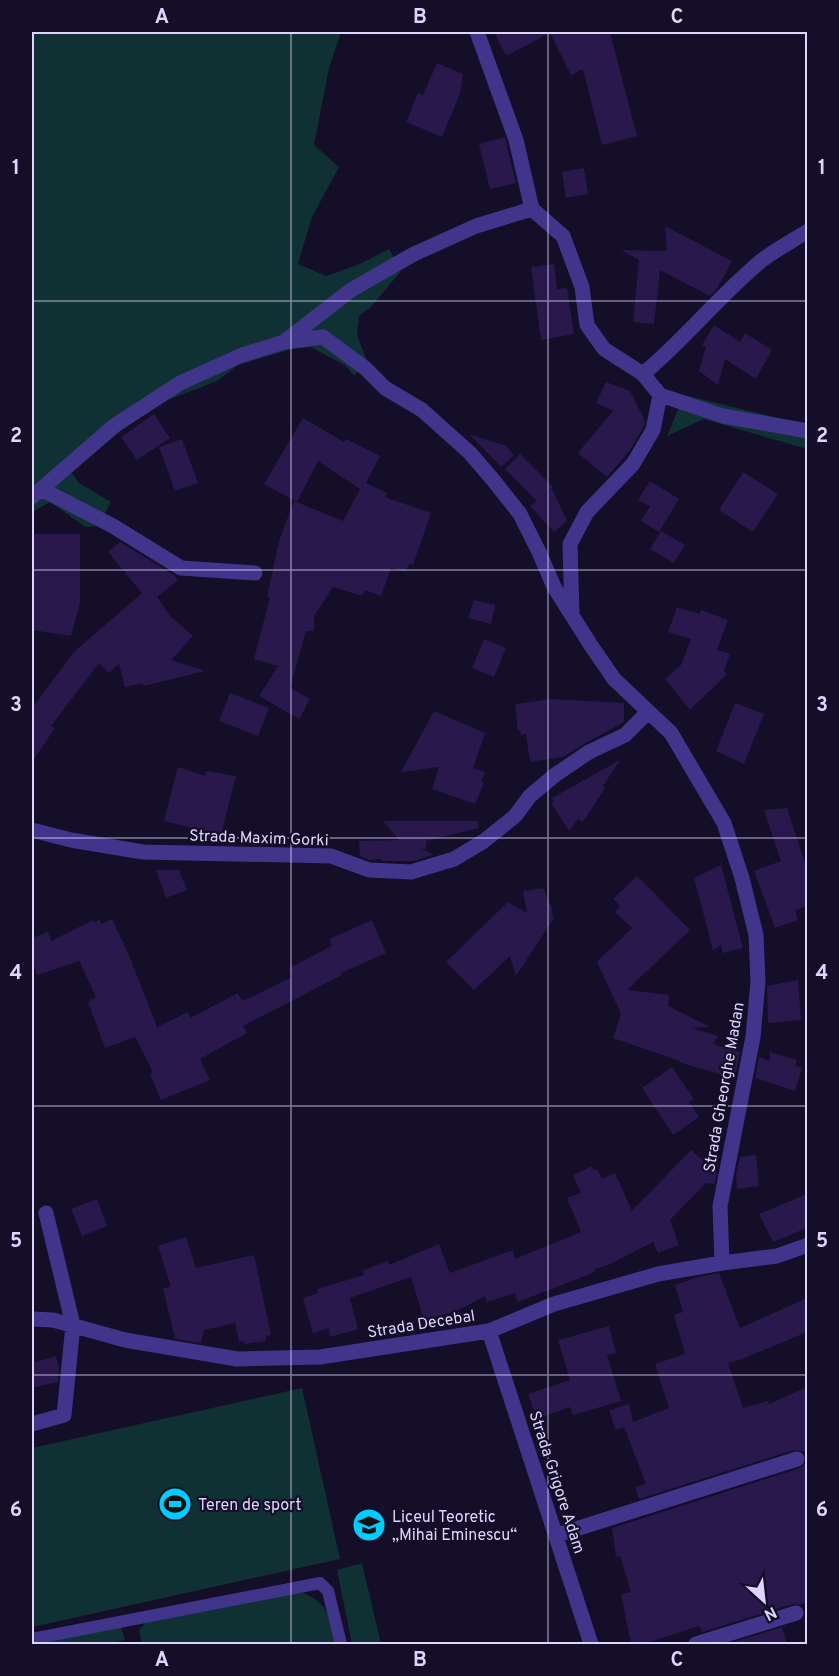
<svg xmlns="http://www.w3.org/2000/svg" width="839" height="1676" font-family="Overpass,sans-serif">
<rect width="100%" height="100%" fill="#150e28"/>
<!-- green -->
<path fill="#103133" d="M32,32H341L329,68L314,145L339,167L312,217L298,264L326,276L360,264L389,249L401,271L370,308L359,316L357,335L367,361L354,376L346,366L311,347L292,349L238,365L217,381L168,400L139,416L71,472L79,483L111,502L98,526L85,527L50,502L32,512Z
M684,395L807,425V449L704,419L667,436Z
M302,1388L340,1559L32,1627V1448Z
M362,1563L381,1644H352L337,1570Z
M300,1592C328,1601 330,1618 336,1644H142L139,1630L145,1623Z
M121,1627L125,1640L105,1644H34Z"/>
<!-- building -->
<path fill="#28184b" d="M494,32H610L637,136L602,145L583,69L571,75L550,33L508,55L505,54Z
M437,63L463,74L460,94L442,137L406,122L418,93L423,95Z
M505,137L516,183L490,189L479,144Z
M584,168L588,194L566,198L562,172Z
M665,226L732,261L717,289L710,296L660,270L654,324L633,322L639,260L621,250L667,251Z
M554,264L557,289L567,288L574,334L541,340L531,267Z
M714,325L740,342L745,333L772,350L756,379L725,359L718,385L699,371L706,347L702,345Z
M606,382L630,391L645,421L644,426L630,450L607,477L578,453L613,411L596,403Z
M154,414L170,438L137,460L121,437Z
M303,418L344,442L346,439L380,456L366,483L387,493L385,497L431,513L413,565L409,564L406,572L391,568L381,596L365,590L363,595H359L333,587L314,616V631H306L290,688L310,699L299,719L259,696L278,666L254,659L270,597H267L279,541L294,501L343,521L360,489L318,461L297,502L264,484Z
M469,434L506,446L514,455L501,467Z
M182,439L198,483L175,491L159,447Z
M520,454L553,487L541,498L552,489L567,521L554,532L530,506L537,501L505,469Z
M743,472L778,494L753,532L719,510Z
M650,481L679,499L659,532L641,521L650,506L638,500Z
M661,531L685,545L674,563L650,549Z
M32,534H80V603L71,636L32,630Z
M120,542L174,575L178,580L157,597L171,617L193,636L171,660L205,671L144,686L143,683L125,687L119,664L109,673L99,663L51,726L55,728L32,762V708L74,652L142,593L108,552Z
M474,600L495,605L491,624L468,618Z
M677,607L700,614L701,610L728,620L717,650L730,654L724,671L727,674L690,710L665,679L681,665L691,639L668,632Z
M484,639L506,648L494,677L472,668Z
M230,693L269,708L258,736L219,721Z
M551,699L624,703V722L584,744L563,757L530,762L526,734L521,735L520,731H518L515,704Z
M735,703L764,714L744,764L716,751Z
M434,711L485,733L473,768L485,772L481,782L484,783L475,804L432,789L439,767L401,772Z
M620,760L603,786L605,788L583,822L578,819L569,831L551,803L554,801L552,798Z
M178,767L205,776L206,771L236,776L221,835L164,821Z
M787,808L807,869V906L795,910L798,920L775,928L754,871L781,861L764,810Z
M383,821H478L479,828L426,841V849L421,848L433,855L414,861H381V859L369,860L360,856L359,841L399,840Z
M721,865L743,948L723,953L721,945L713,950L694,878Z
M156,870H179L187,890L166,898Z
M637,876L690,930L627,990L669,995L668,1006L710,1027L692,1028L718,1036L713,1044L740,1052L736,1072L733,1078L678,1062L680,1061L613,1038L621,1014L597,962L632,928L615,912L620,906L613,899Z
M543,888L553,910L551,912L554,918L516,976L510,956L474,990L446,962L508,902L527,913L523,891Z
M112,919L129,955L157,1027L188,1012L190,1018L238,993L242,1001L256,995L292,977L289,968L332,946L329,939L372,920L386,953L341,973L342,975L243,1026L247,1033L200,1059L210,1080L161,1100L150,1074L153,1072L135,1037L105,1048L88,1002L96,997L79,961L37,975L32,959V938L48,932L51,941L93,920L94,922L100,920L101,924Z
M798,980L801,1020L768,1023L767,986Z
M770,1052L797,1060L795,1066L802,1068L795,1091L755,1078L759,1057L770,1061Z
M672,1067L694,1099L689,1102L699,1117L673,1135L642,1088Z
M691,1150L717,1173L714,1184L706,1183L670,1220L679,1245L658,1253L653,1242L608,1265L595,1269V1272L518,1302L515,1293L487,1302L485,1296L457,1311L424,1320L411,1277L350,1298L358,1329L330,1337L329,1328L313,1333L303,1298L318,1293L317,1289L364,1275L363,1270L388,1261L389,1265L439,1244L450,1273L513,1250L515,1259L581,1232L567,1198L581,1193L573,1175L592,1166L594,1171L597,1169L602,1179L615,1173L632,1211Z
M756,1155L759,1186L737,1189L736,1175L740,1157Z
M807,1194V1228L773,1242L759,1214Z
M97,1199L107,1226L82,1236L71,1209Z
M186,1237L196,1268L254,1255L271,1335L266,1336V1341L244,1344L243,1341L239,1342L235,1323L204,1330L201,1343L175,1339L163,1288L171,1287L158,1246Z
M719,1273L740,1328L807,1298V1332L742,1359L728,1363L743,1408L768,1401L769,1404L807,1387V1602L800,1605L793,1604L702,1632L699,1626L653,1641L631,1644L621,1594L631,1592L620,1556L616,1557L612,1528L800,1468L806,1462L804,1452L794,1450L639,1499L635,1487L646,1484L624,1427L616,1430L609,1410L629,1404L633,1422L669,1408L655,1364L685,1354L674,1315L683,1312L675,1285L695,1278Z
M609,1326L616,1353L607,1355L621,1401L573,1415L570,1407L537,1419L528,1394L570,1380L558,1340Z
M56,1356L59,1367L58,1382L32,1388V1363Z
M782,1627L787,1644H727Z"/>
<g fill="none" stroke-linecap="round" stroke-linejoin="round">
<!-- service -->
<path stroke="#41358b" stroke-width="12" d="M32,1639L320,1583L328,1591L341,1644"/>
<!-- minor -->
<path stroke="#41358b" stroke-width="15" d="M477,32L516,140L532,209L563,236L582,287L587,325L604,349L643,374L660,395L723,416L808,431
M284,342L323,337L365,368L385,388L422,410L470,453L494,481L520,514L539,552L554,587L590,644L614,679L671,733L724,823L742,878L756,935L758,982L753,1037L720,1206L722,1263
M643,374C685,339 719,296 761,261C775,250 792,241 808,231
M41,489L113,526L181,568L255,573
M32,497L114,426L180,383L242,355L284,342L351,290L414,254L476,226L532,209
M572,614L570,544L587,512L633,464L653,430L660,395
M32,830L71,840L143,852L331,856L369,870L411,872L454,859L484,841L515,816L530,796L555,775L589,752L625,735L647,713
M32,1319L53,1320L125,1340L237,1359L320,1357L489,1331L554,1304L658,1274L722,1263L777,1256L808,1245
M489,1331L591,1644
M32,1424L64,1415L73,1325L46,1213
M557,1535L797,1459
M696,1644L796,1613"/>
</g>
<!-- grid -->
<path fill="none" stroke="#ded5ff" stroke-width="1.5" stroke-opacity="0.55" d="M291,32V1644M548,32V1644M32,301H808M32,570H808M32,838H808M32,1106H808M32,1375H808"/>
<!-- icons -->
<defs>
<symbol id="stadium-disc" viewBox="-11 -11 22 22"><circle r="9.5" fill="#01ccff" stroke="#150e28"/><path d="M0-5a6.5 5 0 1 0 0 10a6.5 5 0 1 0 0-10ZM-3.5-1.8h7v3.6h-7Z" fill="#111"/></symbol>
<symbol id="school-disc" viewBox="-11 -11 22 22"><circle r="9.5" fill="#01ccff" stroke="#150e28"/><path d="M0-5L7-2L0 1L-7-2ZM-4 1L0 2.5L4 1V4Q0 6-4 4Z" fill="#111"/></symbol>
</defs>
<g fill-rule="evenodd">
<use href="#stadium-disc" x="156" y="1485" width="38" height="38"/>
<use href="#school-disc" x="350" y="1506" width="38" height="38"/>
</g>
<g text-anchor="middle" stroke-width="4.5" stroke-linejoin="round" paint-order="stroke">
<!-- street labels -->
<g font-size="16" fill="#ded5ff" stroke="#150e28">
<text transform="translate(259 837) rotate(2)" y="6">Strada Maxim Gorki</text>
<text transform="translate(723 1087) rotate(-80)" y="6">Strada Gheorghe Madan</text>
<text transform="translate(421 1323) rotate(-9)" y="6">Strada Decebal</text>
<text transform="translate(558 1482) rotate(72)" y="6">Strada Grigore Adam</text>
</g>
<!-- poi labels -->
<g font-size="16" fill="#ded5ff" stroke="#150e28" text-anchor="start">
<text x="198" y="1510">Teren de sport</text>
<text x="392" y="1522">Liceul Teoretic<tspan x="392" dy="18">„Mihai Eminescu“</tspan></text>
</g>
</g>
<!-- border -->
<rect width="839" height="1676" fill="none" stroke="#150e28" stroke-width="66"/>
<!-- north arrow -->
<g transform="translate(764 1601) rotate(153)" stroke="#150e28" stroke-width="4.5" paint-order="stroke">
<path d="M0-4.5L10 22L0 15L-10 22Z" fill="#ded5ff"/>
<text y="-9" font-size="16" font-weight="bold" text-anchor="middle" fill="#ded5ff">N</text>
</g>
<rect x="33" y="33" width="773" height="1610" fill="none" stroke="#ded5ff" stroke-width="2"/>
<g font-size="20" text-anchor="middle" font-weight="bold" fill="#ded5ff">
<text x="162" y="23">A</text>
<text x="420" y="23">B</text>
<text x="677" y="23">C</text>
<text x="16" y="174">1</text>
<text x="822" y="174">1</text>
<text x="16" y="442">2</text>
<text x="822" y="442">2</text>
<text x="16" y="711">3</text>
<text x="822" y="711">3</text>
<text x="16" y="979">4</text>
<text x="822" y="979">4</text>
<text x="16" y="1247">5</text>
<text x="822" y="1247">5</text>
<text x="16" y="1516">6</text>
<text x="822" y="1516">6</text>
<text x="162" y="1666">A</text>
<text x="420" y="1666">B</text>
<text x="677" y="1666">C</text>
</g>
</svg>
